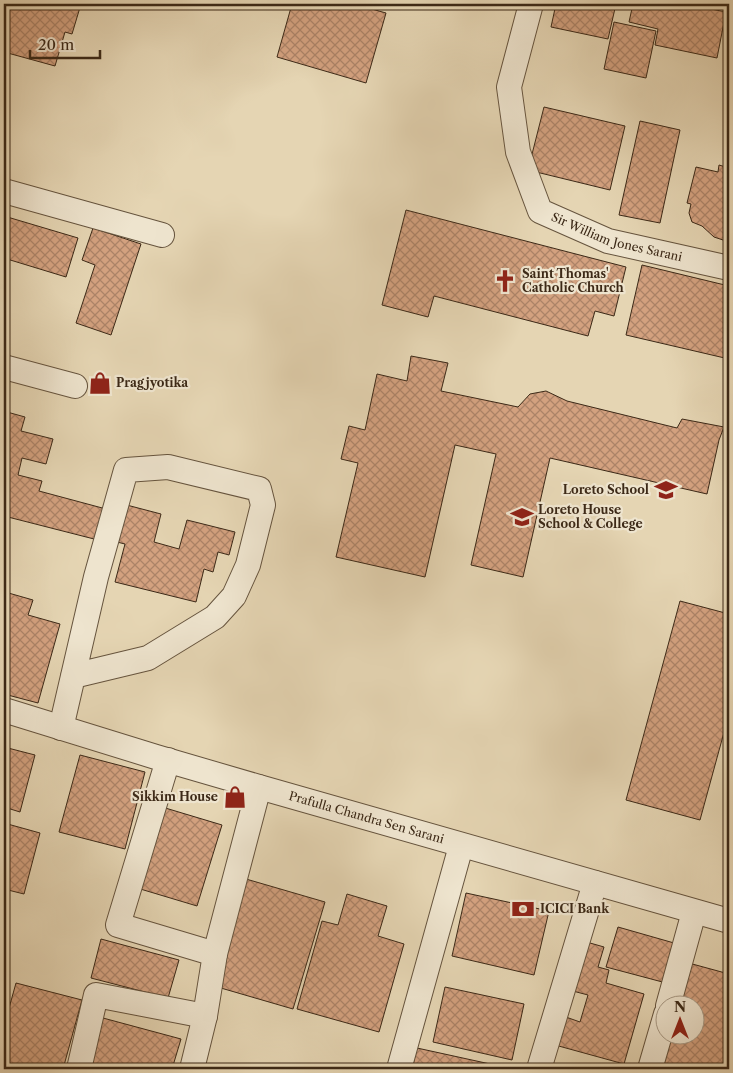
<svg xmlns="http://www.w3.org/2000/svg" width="733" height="1073" font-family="'Libre Caslon Text',serif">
<defs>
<pattern id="building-cross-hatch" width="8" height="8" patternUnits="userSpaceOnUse" patternTransform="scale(1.25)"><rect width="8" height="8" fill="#d3a17f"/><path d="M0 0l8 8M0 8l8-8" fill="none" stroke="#ac8367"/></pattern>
</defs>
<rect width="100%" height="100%" fill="#e5d5b3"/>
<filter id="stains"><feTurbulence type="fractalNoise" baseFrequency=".004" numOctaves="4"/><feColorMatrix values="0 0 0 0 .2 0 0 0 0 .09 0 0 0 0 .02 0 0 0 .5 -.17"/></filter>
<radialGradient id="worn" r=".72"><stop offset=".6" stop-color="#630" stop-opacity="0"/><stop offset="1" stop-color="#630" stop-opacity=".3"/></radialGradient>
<!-- building -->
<path fill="url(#building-cross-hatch)" stroke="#3c2917" d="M4,4H81L72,34L65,32L55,66L4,52Z
M292,4H354L386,13L366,83L277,57Z
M556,4H616L608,39L551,27Z
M633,4H686L726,12L717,58L655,45L658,29L629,22Z
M614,22L656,31L646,78L604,69Z
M544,107L625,126L610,190L528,170Z
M640,121L680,130L660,223L619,215Z
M719,165L729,168V166V240H723L714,237L702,226L692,222L689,213L691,204L687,203L696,167L718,172Z
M406,210L626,267L614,316L595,311L588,336L434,296L428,317L382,305Z
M4,216L78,238L66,277L7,259L4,269Z
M93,228L141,244L111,335L76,323L95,265L82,260Z
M642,265L729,286V359L626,335Z
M411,356L448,363L441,391L518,407L530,394L546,391L567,401L677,428L682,419L724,427L719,440L707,494L550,458L523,577L471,565L496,454L455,445L425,577L336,557L358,463L341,459L349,426L365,430L377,374L407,381Z
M7,412L25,417L21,431L53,439L46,464L22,458L18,475L42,481L39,491L106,509L98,540L4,516V480L5,473H4V426Z
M119,503L161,514L154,542L179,549L187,520L235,532L229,555L218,552L213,572L204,569L196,602L115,582L125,544L117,542Z
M5,592L33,600L28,615L60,624L38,703L4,694V595Z
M680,601L729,614V714L700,820L626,800Z
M4,747L35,755L20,812L4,807Z
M80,755L145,772L125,849L59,832Z
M162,807L222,825L197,906L137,888Z
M4,823L40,833L24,894L4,889Z
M246,879L325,902L293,1009L214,986Z
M466,893L549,911L534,975L452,956Z
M347,894L387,906L378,936L404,944L379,1032L297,1009L322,921L338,925Z
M618,927L681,945L670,984L606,967Z
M101,939L179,960L168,998L91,978Z
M583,941L604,947L598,967L609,970L606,983L644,994L624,1064L555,1045L563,1016L580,1022L588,995L569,990Z
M685,962L729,974V1059L726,1069H655L666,1036H696V1006H673Z
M16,983L82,1000L63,1069H13L4,1067V1026Z
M445,987L524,1004L512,1060L433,1042Z
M103,1018L181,1039L172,1069H90Z
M417,1048L513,1069H412Z"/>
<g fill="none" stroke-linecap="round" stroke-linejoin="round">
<defs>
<g id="minor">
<path id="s1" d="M531,4L509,87L518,152L540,211L608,241L729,268"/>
<path d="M4,191L162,235"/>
<path d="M4,367L75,386"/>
<path id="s2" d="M4,710L156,757L259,787L729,921"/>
<path d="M61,728L96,577L126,470L168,467L259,489L263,505L248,565L234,596L215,617L148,658L73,676"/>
<path d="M168,760L118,925L215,954"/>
<path d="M668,1006L694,912"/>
<path d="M79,1069L96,995L205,1016"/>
<path d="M192,1069L205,1016L215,954L259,787"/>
<path d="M399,1069L461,846"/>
<path d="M539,1069L595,883"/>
<path d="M650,1069L666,1014"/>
</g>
</defs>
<!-- minor casing -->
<use href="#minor" stroke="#66543e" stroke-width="26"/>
<!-- minor -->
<use href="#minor" stroke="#eee4ce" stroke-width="24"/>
</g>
<!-- icons -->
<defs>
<symbol id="church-bare" viewBox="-9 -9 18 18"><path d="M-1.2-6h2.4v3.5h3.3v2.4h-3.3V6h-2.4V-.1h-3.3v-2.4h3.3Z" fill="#8f2418" stroke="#eee4ce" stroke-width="2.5" paint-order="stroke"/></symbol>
<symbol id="shop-bare" viewBox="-9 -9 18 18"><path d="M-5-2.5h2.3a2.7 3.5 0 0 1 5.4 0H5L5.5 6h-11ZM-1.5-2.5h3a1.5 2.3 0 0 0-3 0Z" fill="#8f2418" stroke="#eee4ce" stroke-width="2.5" paint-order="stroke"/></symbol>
<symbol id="school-bare" viewBox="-9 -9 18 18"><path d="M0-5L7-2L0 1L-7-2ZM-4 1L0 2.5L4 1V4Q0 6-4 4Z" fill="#8f2418" stroke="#eee4ce" stroke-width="2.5" paint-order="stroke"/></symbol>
<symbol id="university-bare" viewBox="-9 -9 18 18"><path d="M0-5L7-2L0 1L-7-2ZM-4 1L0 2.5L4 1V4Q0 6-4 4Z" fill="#8f2418" stroke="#eee4ce" stroke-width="2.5" paint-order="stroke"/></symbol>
<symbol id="bank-bare" viewBox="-9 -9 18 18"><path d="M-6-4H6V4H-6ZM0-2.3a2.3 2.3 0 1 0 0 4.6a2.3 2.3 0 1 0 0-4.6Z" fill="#8f2418" stroke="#eee4ce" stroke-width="2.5" paint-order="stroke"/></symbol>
</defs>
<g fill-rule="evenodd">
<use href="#church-bare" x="489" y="265" width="32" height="32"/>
<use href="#shop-bare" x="84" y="367" width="32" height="32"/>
<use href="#school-bare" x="650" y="474" width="32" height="32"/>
<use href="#university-bare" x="506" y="501" width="32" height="32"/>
<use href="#shop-bare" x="219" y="781" width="32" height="32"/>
<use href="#bank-bare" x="507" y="893" width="32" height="32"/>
</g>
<g text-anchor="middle" stroke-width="4.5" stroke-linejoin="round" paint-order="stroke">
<!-- street labels -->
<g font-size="12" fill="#3c2917" stroke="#eee4ce">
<text dy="4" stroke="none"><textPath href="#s1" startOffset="296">Sir William Jones Sarani</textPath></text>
<text dy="4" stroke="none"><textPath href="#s2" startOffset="378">Prafulla Chandra Sen Sarani</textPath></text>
</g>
<!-- poi labels -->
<g font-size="12" font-weight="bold" fill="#3c2917" stroke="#eee4ce" text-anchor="start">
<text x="522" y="278">Saint Thomas'<tspan x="522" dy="14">Catholic Church</tspan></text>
<text x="116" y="387">Pragjyotika</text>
<text x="649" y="494" text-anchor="end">Loreto School</text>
<text x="538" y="514">Loreto House<tspan x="538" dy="14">School &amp; College</tspan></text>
<text x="218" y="801" text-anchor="end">Sikkim House</text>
<text x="540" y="913">ICICI Bank</text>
</g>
</g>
<!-- margin -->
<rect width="733" height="1073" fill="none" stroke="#e5d5b3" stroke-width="20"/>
<rect x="5" y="5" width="723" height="1063" fill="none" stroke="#3c2917" stroke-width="2.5"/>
<rect x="10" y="10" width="713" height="1053" fill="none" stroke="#3c2917"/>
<!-- north arrow -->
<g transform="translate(680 1020)"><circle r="24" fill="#eee4ce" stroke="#a79985"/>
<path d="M0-4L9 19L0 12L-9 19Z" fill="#8f2418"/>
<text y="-8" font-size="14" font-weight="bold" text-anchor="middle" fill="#3c2917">N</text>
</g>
<!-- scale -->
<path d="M30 50v8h70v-8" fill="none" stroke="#3c2917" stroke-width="2.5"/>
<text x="38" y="50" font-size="15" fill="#3c2917" stroke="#eee4ce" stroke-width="4" paint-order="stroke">20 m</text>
<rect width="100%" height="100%" filter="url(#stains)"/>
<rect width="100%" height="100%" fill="url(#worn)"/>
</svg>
